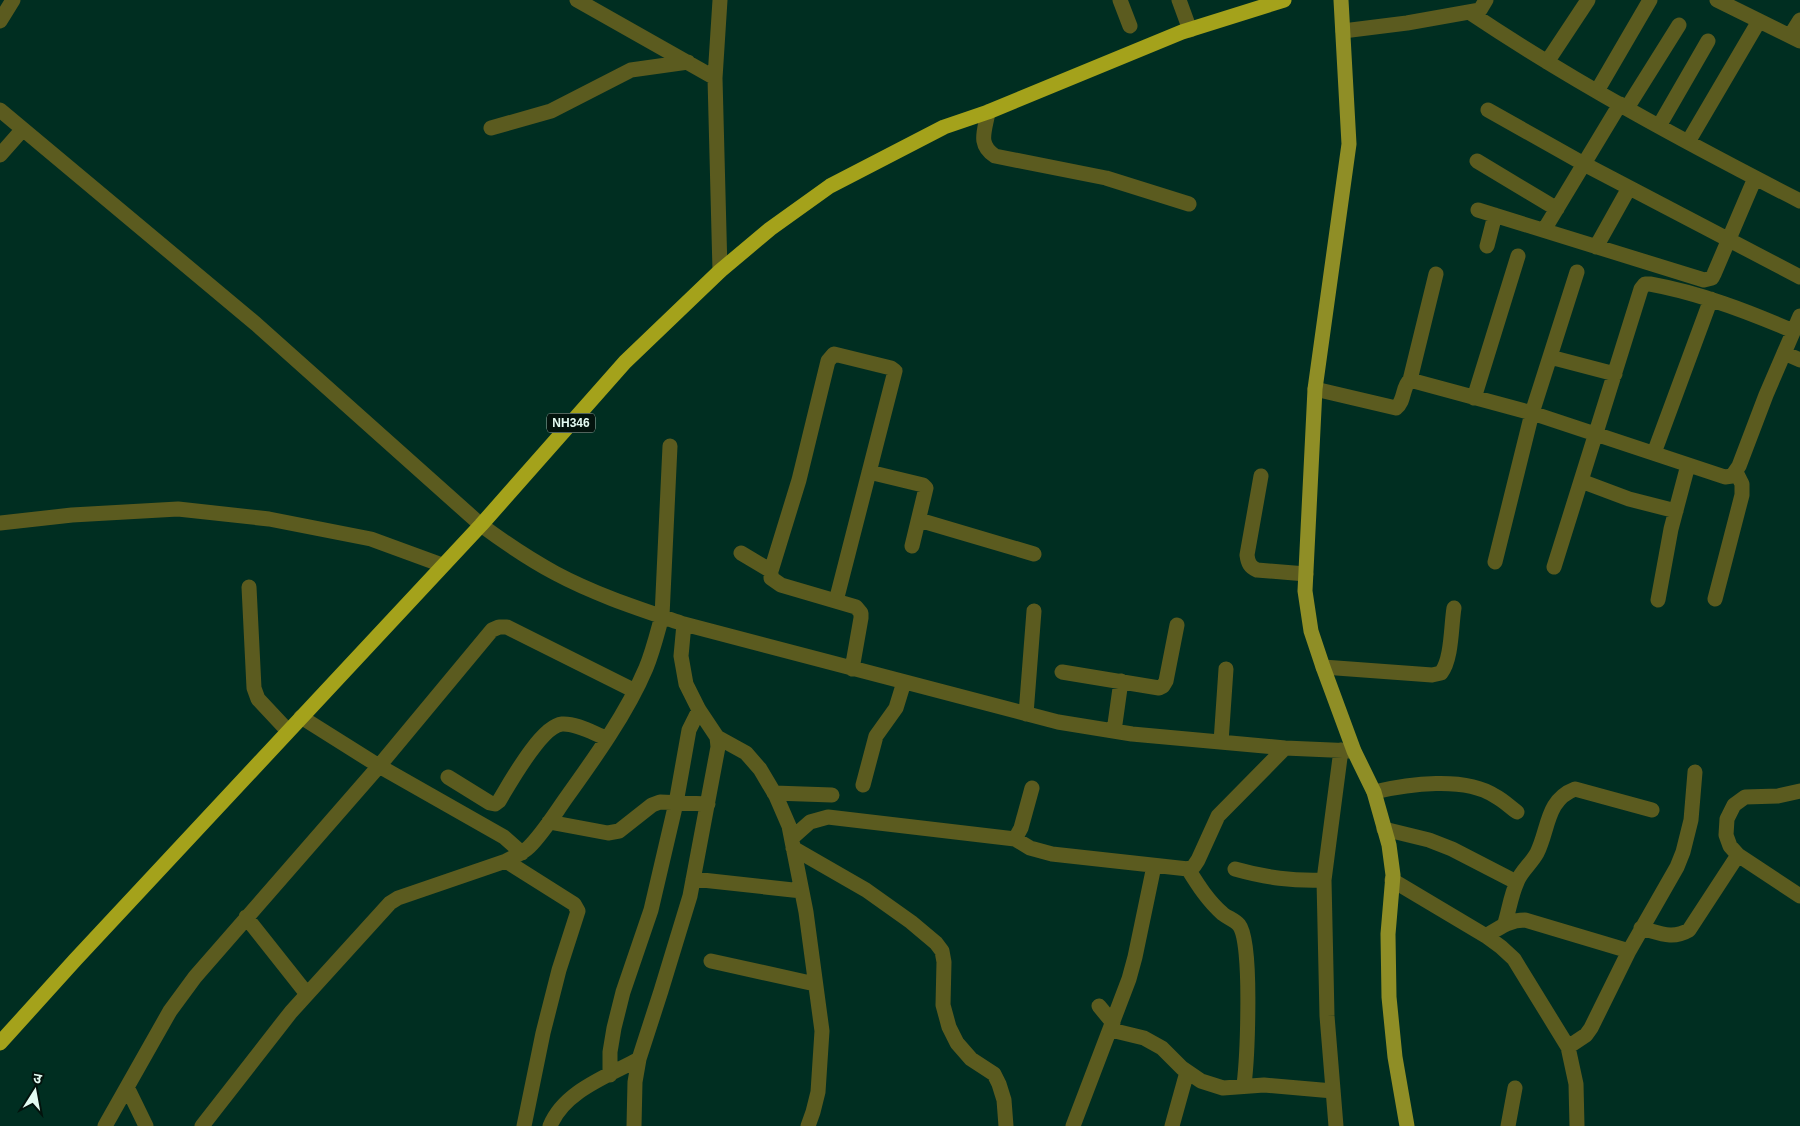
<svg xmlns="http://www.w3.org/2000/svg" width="1800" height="1126" font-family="Arial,'Noto Sans Devanagari',sans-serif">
<rect width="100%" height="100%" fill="#002e21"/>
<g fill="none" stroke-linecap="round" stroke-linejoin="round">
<!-- minor -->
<path stroke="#5b5b1f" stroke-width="15" d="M577,0L715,78
M720,0L715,78L720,271
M1120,0L1130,26
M1179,0L1190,30
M1717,0L1800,41
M1469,12C1575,83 1687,143 1800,201
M0,21L13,0
M1343,31L1407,23L1480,10L1486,0
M1790,36L1800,20
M1547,62L1588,0
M1597,91L1650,0
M1627,108L1679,25
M0,110L256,324L481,525C504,542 529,559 555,573C596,595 640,609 684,624L1058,722L1132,734L1285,748L1354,751
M1488,110L1584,164L1800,277
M988,112C985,131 977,144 995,156L1106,178L1189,204
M1659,126L1708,41
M491,128L551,111L631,70L688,62
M1688,142L1759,21
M0,155L23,129
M1477,161L1557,209
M1478,210L1704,280L1712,278L1714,274L1755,178
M1544,230L1620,104
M1487,246L1495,215
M1596,247L1629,188
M1784,353L1800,360
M1550,357L1615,374
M1410,380L1436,274
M1315,389L1396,408C1405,401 1402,387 1410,380L1532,413L1725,477L1732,476L1739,466L1766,395L1800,316
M1474,398L1518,256
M1654,453L1711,299
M869,472L923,485L926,488L912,546
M1261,476L1247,555C1248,563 1250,567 1257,570L1306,574
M1581,481L1629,499L1676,511
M919,520L1034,554
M0,523L72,515L178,509L269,519L371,539L442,565
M741,553L771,571
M1495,562L1532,413L1577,272
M1554,567L1641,289L1645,284H1650C1700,293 1747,311 1793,331
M249,587L254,688L258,699L288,731
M1715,599L1742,495V484L1736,472
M1658,600L1671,529L1688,465
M836,601L895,371L891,368L834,354L828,361L799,480L771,571V578L781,585L856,607L861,613V618L852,669
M1323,667L1432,675L1441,673C1452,659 1451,626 1454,608
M1062,672L1159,688L1163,686L1166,681L1177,625
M1026,714L1034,611
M301,717L379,766L504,837L522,853
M1114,731L1121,681
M717,737L746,753L760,769L776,796L789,826L806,912L822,1031L818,1092L813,1112L808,1126
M1221,742L1226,669
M448,777L490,803L495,804L499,801C510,783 541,726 562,724C576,723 593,733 606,738
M863,785L876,736L896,708L904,682
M1800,791L1778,796L1745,797L1734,805L1727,819L1726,835L1730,846L1738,855L1800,896
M1374,792C1408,784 1465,776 1495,796C1503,800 1510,807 1517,812
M774,793L832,795
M549,822L608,833L619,831L652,805L660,802L708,804
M1384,829L1429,840L1452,849L1516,882
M792,838L810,822L828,817L1015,839L1030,848L1052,854L1188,869L1194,866L1198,860L1218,816L1285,748
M1015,839L1021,828L1032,788
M793,848L866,890L911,922L936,943L942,951L944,962L943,1005L949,1027L957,1043L971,1059L994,1074L999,1084L1004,1100L1006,1126
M506,861L574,904L578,911L559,970L543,1033L524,1126
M1188,869C1198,885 1208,901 1223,914C1228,918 1235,920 1239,925C1253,942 1247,1060 1244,1085
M1235,869C1267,878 1292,881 1324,880
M693,879L802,891
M1392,880L1486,936L1501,947L1514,959L1568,1047L1576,1084L1577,1126
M246,917L307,994
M1505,923C1509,910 1511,895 1517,882C1521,871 1531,864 1537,853C1549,829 1546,800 1575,789L1652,810
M1641,928C1660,933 1672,940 1689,930L1738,855
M1486,936C1499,928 1509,920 1525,920L1629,951
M711,961L815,984
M1099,1006L1113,1023
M1111,1030L1144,1038L1162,1048L1182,1068L1201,1081L1223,1088L1264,1085L1333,1091
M1568,1047L1586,1035L1591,1028L1629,951L1677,867L1683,852L1691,820L1695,772
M610,1075V1052L614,1028L623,992L651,910L676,803L689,730L699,710
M127,1087L146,1126
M105,1126L170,1011L195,977L379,766L492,630L499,627H507L635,691
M202,1126L291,1012L390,903L398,898L506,861C513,857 522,854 529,847C543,833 554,815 566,798C594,759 627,713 646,668C653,651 657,634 662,616L670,446
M550,1126C564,1091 608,1076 639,1059
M634,1126L635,1082L639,1059L661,991L690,896L718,747L717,737L699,710L686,684L681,656L684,624
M1073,1126L1129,979L1135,957L1154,866
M1172,1126L1187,1072
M1336,1126L1327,1016L1324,880L1341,750
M1508,1126L1515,1088"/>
<!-- major -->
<path stroke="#8f8e26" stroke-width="15" d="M1341,0L1349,144L1315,389L1305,591L1311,631L1323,667L1354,751L1374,792L1389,845L1393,875L1388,934L1389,997L1395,1057L1407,1126"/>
<!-- highway -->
<path stroke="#a4a21b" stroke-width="15" d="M0,1043L75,960L481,525L625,362L720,271L770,229L830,186L944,127L988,112L1182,32L1284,0"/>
</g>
<g text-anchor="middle" stroke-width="4" stroke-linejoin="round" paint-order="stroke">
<!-- shield labels -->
<rect fill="#03130d" stroke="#a0b5ad" stroke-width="1" x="547" y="413.5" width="48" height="19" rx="4"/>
<g font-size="12" font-weight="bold" fill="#e4fbf2">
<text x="571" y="427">NH346</text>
</g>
</g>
<!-- north arrow -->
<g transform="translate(35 1091) rotate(11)" stroke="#03130d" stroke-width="4" paint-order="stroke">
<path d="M0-4L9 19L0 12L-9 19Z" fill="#e4fbf2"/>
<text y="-8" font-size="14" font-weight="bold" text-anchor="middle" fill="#e4fbf2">उ</text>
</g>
</svg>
